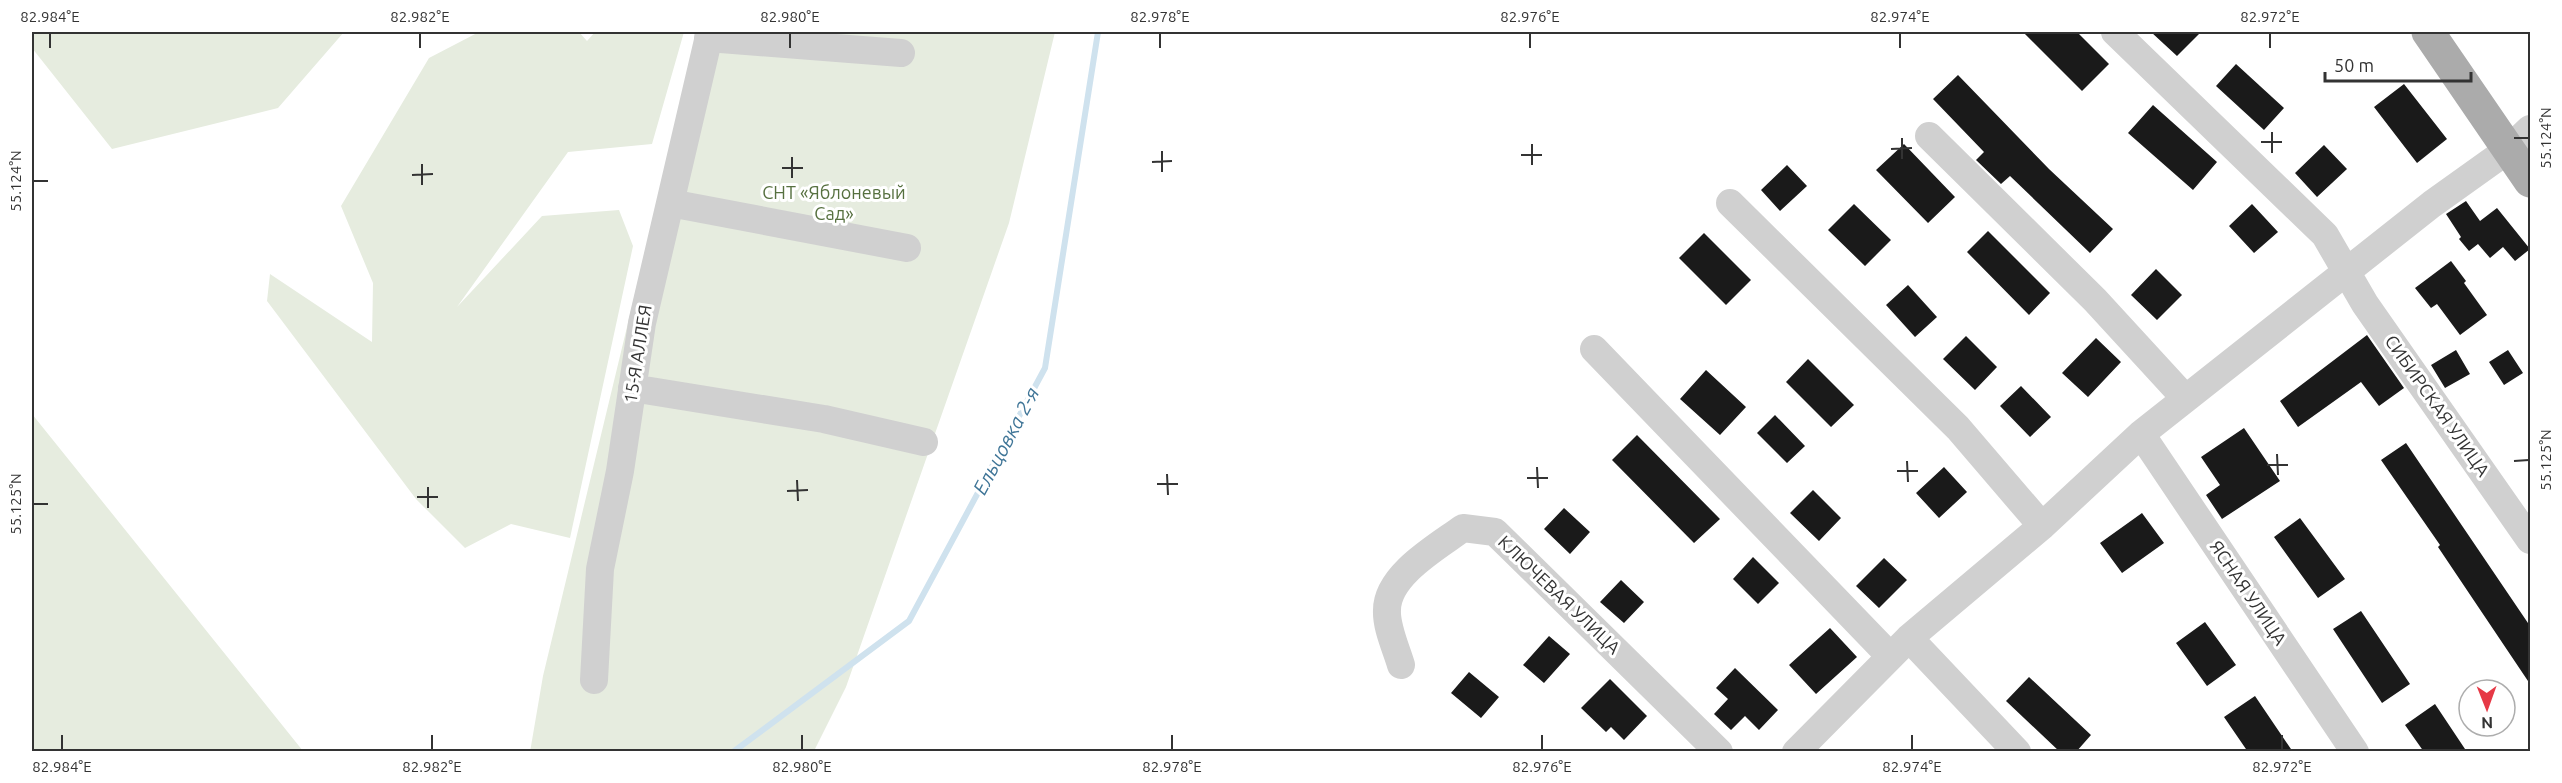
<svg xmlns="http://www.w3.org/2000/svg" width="2562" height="783" font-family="Ubuntu,sans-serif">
<rect width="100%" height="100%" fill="#fff"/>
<!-- green -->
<path fill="#e6ecdf" d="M32,32H344L278,108L112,149L32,48Z
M479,32H579L587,41L595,32H684L652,144L568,152L457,307L542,216L619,210L633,246L570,538L511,524L465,548L416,499L267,301L270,274L372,342L373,283L341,206L429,58Z
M698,32H1055L1009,223L846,687L814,751L530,752L543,676Z
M32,414L303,751H32Z"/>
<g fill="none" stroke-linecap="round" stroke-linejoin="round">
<!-- stream -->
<path stroke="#cfe2ee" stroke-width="6" d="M733,752L909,621L1045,368L1098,32"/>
</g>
<!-- building -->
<path fill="#1a1a1a" d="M2023,32H2077L2109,64L2082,91Z
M2151,32H2201L2177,56Z
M2236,64L2284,108L2264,130L2216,86Z
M1958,75L2049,169L2113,229L2090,253L2010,176L2001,184L1976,160L1984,152L1933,99Z
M2404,84L2447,139L2417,163L2374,107Z
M2153,105L2217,162L2193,190L2128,133Z
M1904,144L1955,197L1928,223L1876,170Z
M2324,145L2347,169L2317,197L2295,173Z
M1787,165L1807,186L1780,211L1761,190Z
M2466,201L2480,221L2497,208L2530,249L2515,261L2503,247L2490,258L2478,244L2469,251L2459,239L2461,237L2446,214Z
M1854,204L1891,240L1865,266L1828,230Z
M2252,204L2278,232L2254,253L2229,226Z
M1988,231L2050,293L2029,315L1967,252Z
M1704,233L1751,280L1726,305L1679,258Z
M2451,261L2466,281L2464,283L2487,315L2460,335L2437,304L2431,308L2415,288Z
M2156,269L2182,295L2157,320L2131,295Z
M1908,285L1937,317L1915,337L1886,305Z
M2367,335L2404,388L2379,406L2361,382L2298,427L2280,401Z
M1966,336L1997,367L1975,390L1943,359Z
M2096,338L2121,362L2088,397L2062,373Z
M2456,350L2470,374L2445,388L2431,365Z
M2508,350L2523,373L2504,385L2489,362Z
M1808,359L1854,405L1831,427L1786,382Z
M1706,370L1746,407L1720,435L1680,399Z
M2021,386L2051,417L2030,437L2000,406Z
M1775,415L1805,446L1787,463L1757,433Z
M2244,428L2280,481L2222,519L2206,495L2220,485L2201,457Z
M1637,435L1720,519L1694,543L1612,460Z
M2406,443L2530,626V684L2438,547L2440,545L2381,460Z
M1944,467L1967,492L1939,518L1916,493Z
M1813,490L1841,518L1819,541L1790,513Z
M1564,508L1590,532L1570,554L1544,529Z
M2142,513L2164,543L2122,573L2100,543Z
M2300,518L2345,579L2318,598L2274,537Z
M1753,557L1779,583L1758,604L1733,579Z
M1884,558L1907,580L1879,608L1856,586Z
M1621,580L1644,602L1624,623L1600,602Z
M2361,611L2410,684L2382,703L2333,629Z
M2205,622L2236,665L2207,686L2176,643Z
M1830,628L1857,657L1816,694L1789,665Z
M1549,636L1570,654L1544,683L1523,665Z
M1735,668L1778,710L1759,730L1745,716L1731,730L1714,714L1728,699L1716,688Z
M1469,672L1499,697L1481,718L1451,693Z
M2029,677L2091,735L2076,752H2060L2006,701Z
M1610,679L1647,716L1624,740L1611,727L1606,732L1581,708Z
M2255,696L2293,752H2248L2224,717Z
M2435,704L2467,752H2424L2405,725Z"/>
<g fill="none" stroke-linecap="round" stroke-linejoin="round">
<!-- minor -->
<path stroke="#d0d0d0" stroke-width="28" d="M2115,32L2325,235L2365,304L2530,540
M708,38L901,53
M1929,136L2095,300L2185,398
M670,203L907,248
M1730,203L1958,428L2042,526
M1594,349L1890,656
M632,388L824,419L924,442
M2141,434L2355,752
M1909,638L2017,752
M1401,665C1396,648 1386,627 1387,610C1387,575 1437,547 1463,528L1495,532L1719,752
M594,680L600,569L620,471L642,323L710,32
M1796,752L1909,638L2042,526L2141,434L2432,204L2509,149L2530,129"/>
<!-- major -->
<path stroke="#ababab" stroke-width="33" d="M2428,32L2530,181"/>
</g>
<!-- ticks -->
<path fill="none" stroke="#333" stroke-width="2" d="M50,33V48M420,33V48M790,33V48M1160,33V48M1530,33V48M1900,33V48M2270,33V48M2272,132V153M1902,138V159M2514,138H2529M2261,142H2282M1532,144V165M1891,149L1912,148M1162,151V172M1521,155H1542M792,157V178M1152,162L1172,161M422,164V185M782,168H803M412,175L433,174M33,181H48M2277,454L2278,475M1907,461L1908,482M2514,461L2529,460M2267,465H2288M1537,467L1538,488M1897,471H1918M1167,474L1168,495M1527,478H1548M797,480L798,501M1157,484H1178M428,487V508M787,491L808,490M417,497H438M33,504H48M62,735V750M432,735V750M802,735V750M1172,735V750M1542,735V750M1912,735V750M2282,735V750"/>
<g text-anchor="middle" stroke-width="6" stroke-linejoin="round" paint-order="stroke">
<!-- park labels -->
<g font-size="18" fill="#56703f" stroke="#fff">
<text x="834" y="199">СНТ «Яблоневый<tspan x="834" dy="21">Сад»</tspan></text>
</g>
<!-- street labels -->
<g font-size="18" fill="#333" stroke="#fff">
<text transform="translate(638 354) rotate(-81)" y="6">15-Я АЛЛЕЯ</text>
<text transform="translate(2437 406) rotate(55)" y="6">СИБИРСКАЯ УЛИЦА</text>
<text transform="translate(2248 593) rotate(56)" y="6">ЯСНАЯ УЛИЦА</text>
<text transform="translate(1559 595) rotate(44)" y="6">КЛЮЧЕВАЯ УЛИЦА</text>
</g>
<!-- water labels -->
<g font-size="20" font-style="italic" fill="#3f7597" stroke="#fff">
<text transform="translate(1006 441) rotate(-62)" y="7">Ельцовка 2-я</text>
</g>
</g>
<!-- border -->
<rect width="2562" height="783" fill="none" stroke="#ffffff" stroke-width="66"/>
<!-- north arrow -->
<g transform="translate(2487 708) rotate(179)"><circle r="28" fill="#ffffff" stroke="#adadad" stroke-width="1.5"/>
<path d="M0-4.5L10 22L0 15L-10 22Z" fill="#e63946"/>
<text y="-9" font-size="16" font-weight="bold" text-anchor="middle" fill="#333333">N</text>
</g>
<!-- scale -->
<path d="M2325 72v9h146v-9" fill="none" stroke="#333333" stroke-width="3"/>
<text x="2334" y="72" font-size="18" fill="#333333" stroke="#ffffff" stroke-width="4.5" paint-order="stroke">50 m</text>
<rect x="33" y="33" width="2496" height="717" fill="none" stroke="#333" stroke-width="2"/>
<g font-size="15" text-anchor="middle" fill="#333">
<text x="50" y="22">82.984°E</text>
<text x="420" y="22">82.982°E</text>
<text x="790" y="22">82.980°E</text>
<text x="1160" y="22">82.978°E</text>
<text x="1530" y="22">82.976°E</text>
<text x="1900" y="22">82.974°E</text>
<text x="2270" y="22">82.972°E</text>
<text transform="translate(2546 138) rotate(-90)" y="5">55.124°N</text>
<text transform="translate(16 181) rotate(-90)" y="5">55.124°N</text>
<text transform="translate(2546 460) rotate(-90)" y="5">55.125°N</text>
<text transform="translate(16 504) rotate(-90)" y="5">55.125°N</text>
<text x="62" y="772">82.984°E</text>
<text x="432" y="772">82.982°E</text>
<text x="802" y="772">82.980°E</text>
<text x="1172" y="772">82.978°E</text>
<text x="1542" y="772">82.976°E</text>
<text x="1912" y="772">82.974°E</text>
<text x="2282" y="772">82.972°E</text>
</g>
</svg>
